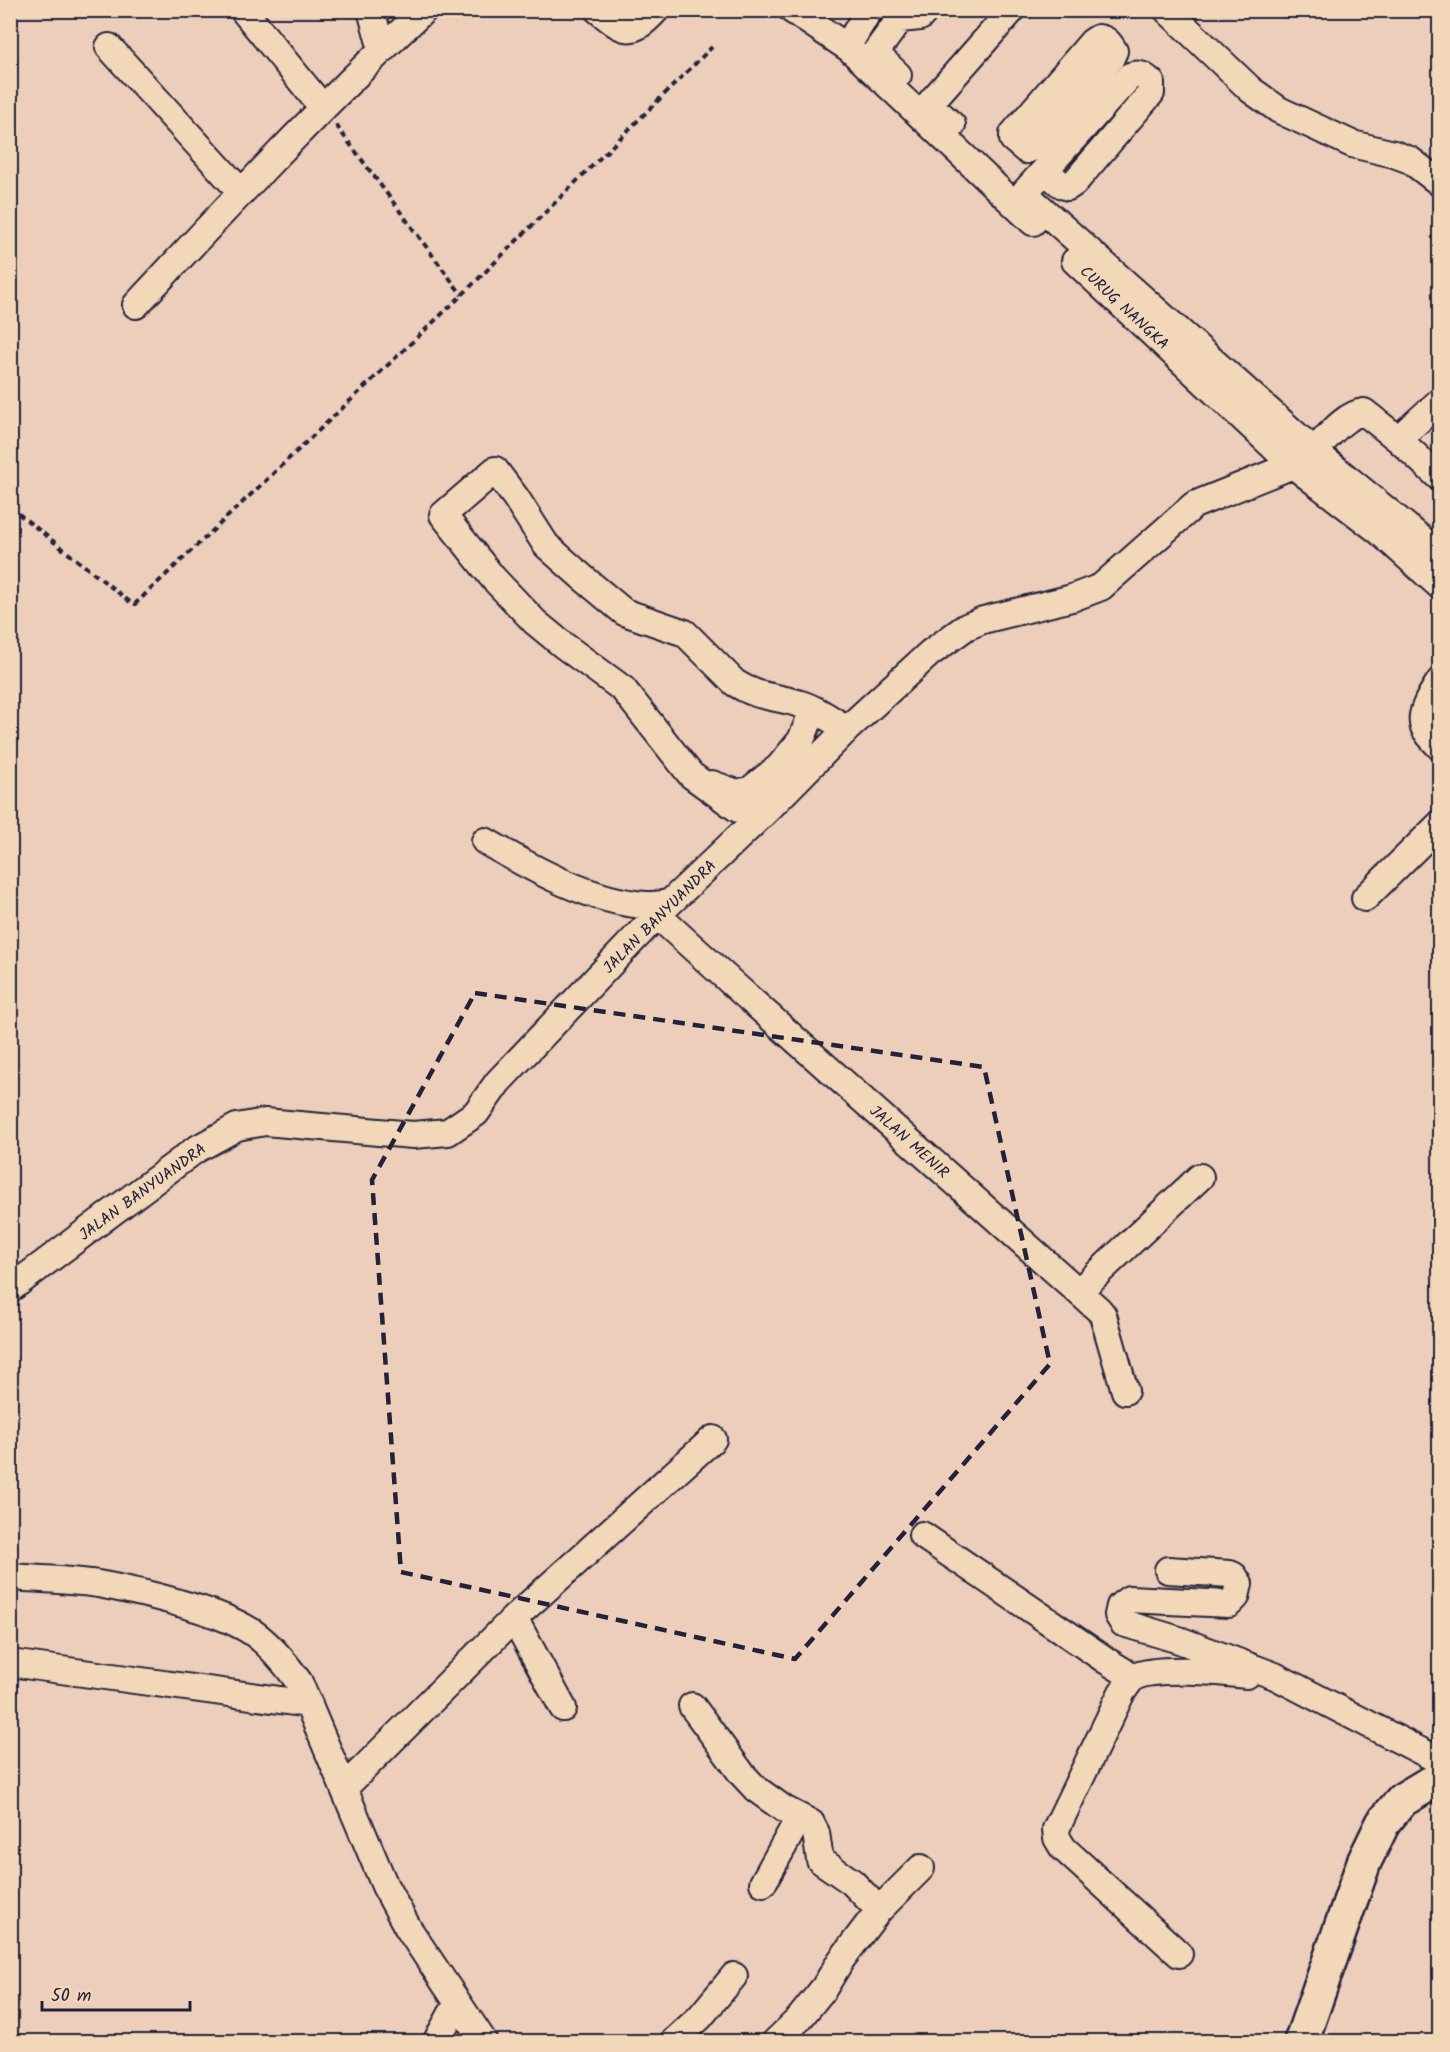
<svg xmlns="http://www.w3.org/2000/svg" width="1450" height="2052" font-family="Kalam,sans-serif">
<rect width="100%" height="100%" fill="#eccebb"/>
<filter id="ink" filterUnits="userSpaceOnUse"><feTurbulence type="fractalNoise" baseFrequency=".0167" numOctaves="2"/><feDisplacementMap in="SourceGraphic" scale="12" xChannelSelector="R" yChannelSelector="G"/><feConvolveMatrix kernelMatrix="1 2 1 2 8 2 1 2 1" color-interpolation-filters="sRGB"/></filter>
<g filter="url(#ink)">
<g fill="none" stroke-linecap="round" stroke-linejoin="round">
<defs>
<path id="minor" d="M243,10L323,108
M371,10L382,50
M598,10C625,32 631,37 656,10
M792,10L850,49
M869,10L851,40L850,49L1033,222
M1167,10L1251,90L1279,110L1352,144L1394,154L1410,160L1440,183
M1098,38C1107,39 1110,44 1114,51L1111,58L1033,147L1026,150L1013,139V134L1092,42Z
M109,47L241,192
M898,75L875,53L900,19L920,17L926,10
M952,125L929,104L1012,10
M1047,168C1053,177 1057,184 1068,187L1074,183L1151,93V82C1144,76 1139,72 1130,76L1024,193L1314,451L1440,554
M1075,261L1293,465L1379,531L1440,586
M136,305C230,204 323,104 424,10
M1398,439L1440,401
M1314,451C1327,438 1345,414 1364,412L1398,439L1440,478
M1440,681C1433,692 1418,713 1424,727C1427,734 1434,741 1440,747
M712,784L737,793L750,790L779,767L801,740L813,711
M767,810L738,809L691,775L623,689L563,645L535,622L493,578L443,515L495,470L516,498L546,545L582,577L624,612L685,633L735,683C757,697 773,696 797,703C814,707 832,720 847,729
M485,841C531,868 592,902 646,905C653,905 662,904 669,903
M1365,898L1440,824
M657,915L743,993L1099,1310L1103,1315L1125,1391
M10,1289L195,1150L237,1127L265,1122L413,1135L448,1132L476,1113L498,1082L657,915L767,810L847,729L930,653L966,627L983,620L1072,598L1101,587L1194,505L1293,465
M1079,1291L1200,1177
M922,1535L1107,1661L1133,1677
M1168,1570L1230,1574L1234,1576L1239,1584L1236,1597L1229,1604L1129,1599L1120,1606L1118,1615L1123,1623L1179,1640L1275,1676L1440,1761
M10,1577C40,1579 69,1580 98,1584C125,1589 153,1595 179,1603C204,1610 230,1618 252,1632C271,1645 286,1664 299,1682L385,1886L408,1928L484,2042
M514,1618L563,1708
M10,1663L309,1704
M692,1706L742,1774L756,1789L784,1809L811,1823L816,1833L820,1860L852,1882L879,1910L841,1960L824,1988L799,2019L775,2042
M344,1788L514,1618L713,1439
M763,1883L799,1818
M879,1910L921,1868
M1179,1954L1063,1848L1057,1838L1056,1829L1122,1692C1126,1687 1130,1680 1134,1677C1155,1666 1223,1672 1247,1675
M436,2042L457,2004
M673,2042L700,2017L734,1976"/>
<path id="major" d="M1301,2042L1364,1862L1383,1823L1402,1800L1427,1785L1440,1780"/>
</defs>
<!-- minor casing -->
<use href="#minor" stroke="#22223b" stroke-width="30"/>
<!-- major casing -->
<use href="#major" stroke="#22223b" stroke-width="38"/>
<!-- path -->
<path stroke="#22223b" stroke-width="4" stroke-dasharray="6 4.5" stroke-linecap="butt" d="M336,125L462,295
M10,507L130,602L135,604L462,295L712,47"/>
<!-- minor -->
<use href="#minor" stroke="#f2d8b9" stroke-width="26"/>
<!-- major -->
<use href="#major" stroke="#f2d8b9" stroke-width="33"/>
</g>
</g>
<!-- marked area -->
<path fill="none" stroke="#22223b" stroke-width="4.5" stroke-dasharray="12 8" stroke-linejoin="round" d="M475,993L984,1067L1050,1364L795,1659L401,1572L372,1180Z"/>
<g text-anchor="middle" stroke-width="5" stroke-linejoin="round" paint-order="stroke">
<!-- street labels -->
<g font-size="16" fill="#22223b" stroke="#f2d8b9">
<text transform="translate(1125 307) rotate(43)" y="6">CURUG NANGKA</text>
<text transform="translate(659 916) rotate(-45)" y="6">JALAN BANYUANDRA</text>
<text transform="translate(910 1141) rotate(42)" y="6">JALAN MENIR</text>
<text transform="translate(142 1191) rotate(-36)" y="6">JALAN BANYUANDRA</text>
</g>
</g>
<!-- margin -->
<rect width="1450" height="2052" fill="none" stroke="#f2d8b9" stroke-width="36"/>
<rect x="18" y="18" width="1414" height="2016" fill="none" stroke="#22223b" stroke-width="2" filter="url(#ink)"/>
<!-- scale -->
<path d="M42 2001v9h148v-9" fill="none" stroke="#22223b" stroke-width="3"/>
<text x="51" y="2001" font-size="18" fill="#22223b" stroke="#f2d8b9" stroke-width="4.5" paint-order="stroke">50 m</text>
</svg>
